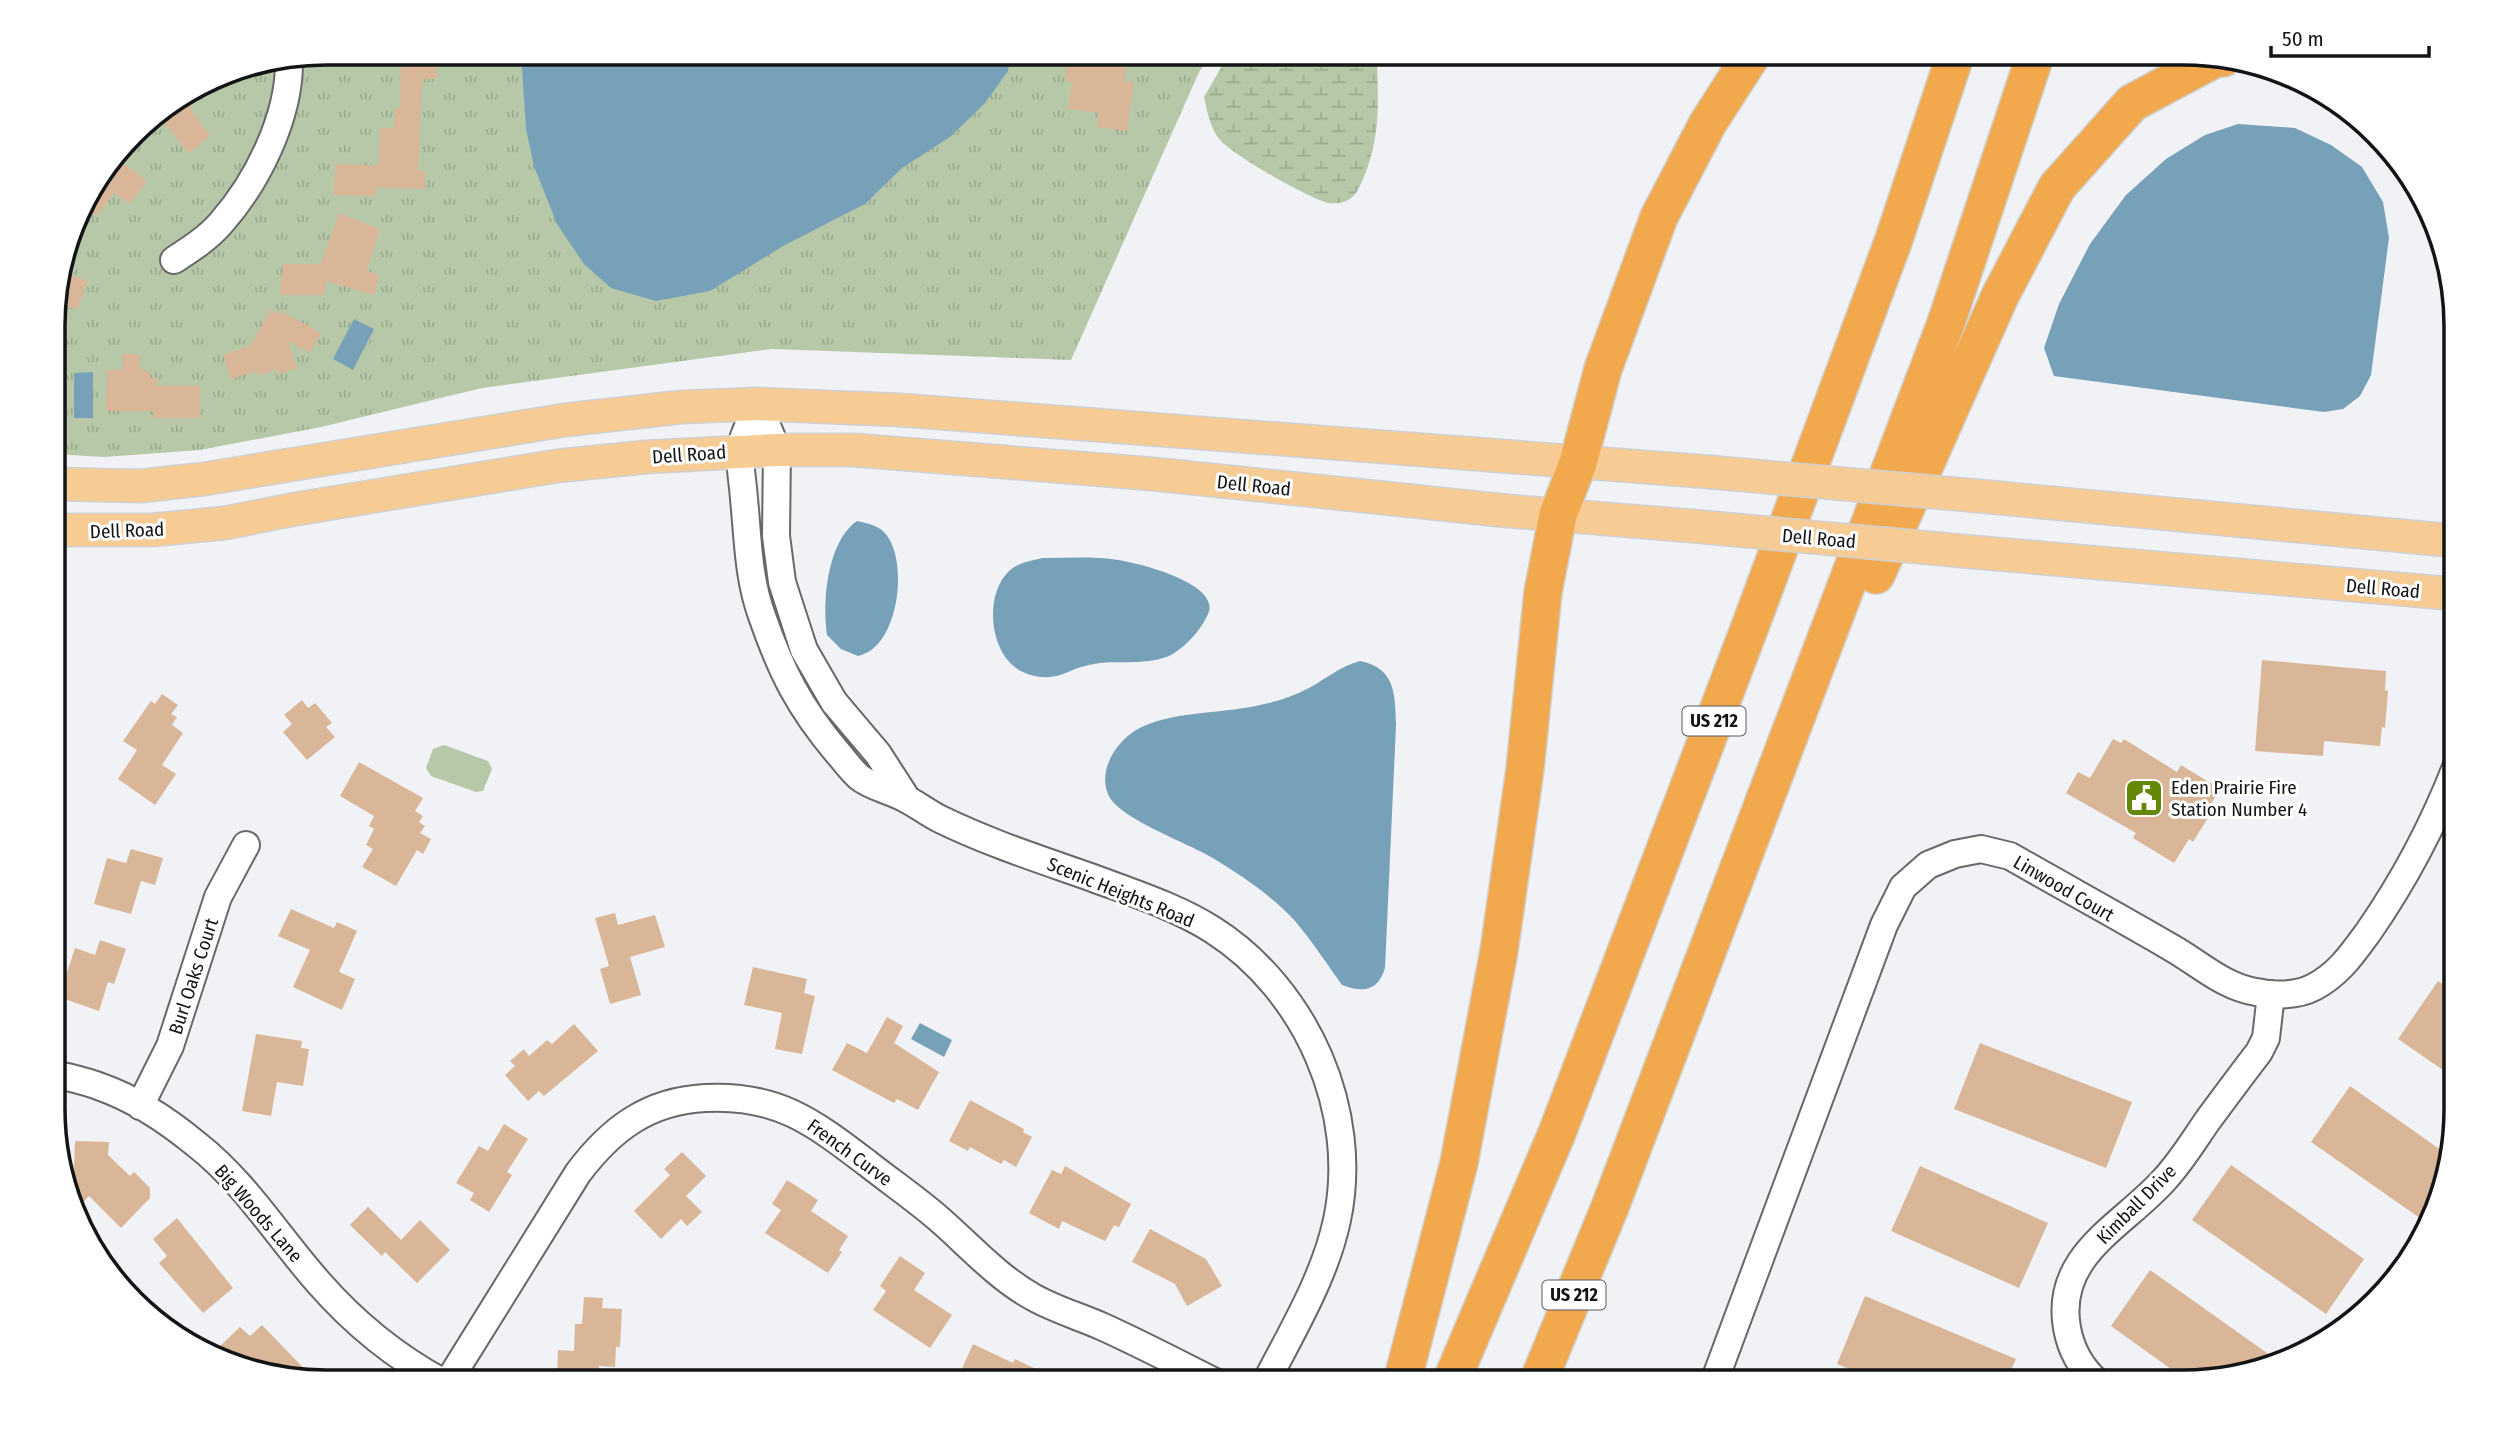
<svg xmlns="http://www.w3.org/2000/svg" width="2509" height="1435" font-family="'Fira Sans Condensed',sans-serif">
<defs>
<pattern id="grass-tufts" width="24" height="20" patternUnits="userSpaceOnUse" patternTransform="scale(1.75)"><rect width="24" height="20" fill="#b6c8a8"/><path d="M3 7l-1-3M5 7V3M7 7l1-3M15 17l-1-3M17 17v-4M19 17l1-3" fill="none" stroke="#9cab90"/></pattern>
<pattern id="wetland-marsh" width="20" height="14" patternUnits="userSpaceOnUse" patternTransform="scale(1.75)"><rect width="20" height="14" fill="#b6c8a8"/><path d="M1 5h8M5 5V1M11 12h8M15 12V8" fill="none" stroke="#9cab90"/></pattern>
</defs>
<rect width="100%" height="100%" fill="#f1f2f5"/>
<!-- grass -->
<path fill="url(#grass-tufts)" d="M326,53H1218L1200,70L1071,360L772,349L482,388L321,427L200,450L104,457L55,454V291L81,205L145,121L222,73Z"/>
<!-- wetland -->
<path fill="url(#wetland-marsh)" d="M1233,53H1376C1379,95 1381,139 1363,179C1360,186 1356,196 1348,200C1344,203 1333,204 1328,203C1305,196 1238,158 1221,141C1211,131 1207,111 1204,97L1226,59Z"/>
<!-- park -->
<path fill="#b6c8a8" d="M444,745L488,761L492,769L483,791L476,792L431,776L426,768L433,749Z"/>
<!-- water -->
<path fill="#77a0b9" d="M521,53H1011L1008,71L985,103L950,137L902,168L865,204L783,246L710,291L656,301L611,288L584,264L557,224L534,166L526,129Z
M2238,124L2295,128L2331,145L2362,167L2383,202L2389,238L2371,375L2360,396L2343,409L2324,412L2054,376L2044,348L2059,304L2090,244L2126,195L2166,159L2205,135Z
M354,319L374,329L353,370L333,359Z
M93,372V418H74V373Z
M857,521C866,523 876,525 883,531C910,556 900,648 858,656L841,649L827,635C822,602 827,542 857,521Z
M1043,558C1068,558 1094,556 1118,560C1139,563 1222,584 1208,614C1201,630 1185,648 1169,656C1142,667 1112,658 1085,666C1072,669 1063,676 1050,677C1039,678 1028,675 1019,670C989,652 984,595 1009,571C1019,562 1031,561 1043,558Z
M1360,661C1396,668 1395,695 1396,725L1385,968C1378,991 1364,993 1342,985C1327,964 1312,941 1295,921C1271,895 1241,875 1211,857C1188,843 1117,818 1108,794C1097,767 1120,736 1144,726C1181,710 1226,714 1264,704C1280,701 1295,695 1309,688C1327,678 1341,666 1360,661Z
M920,1023L952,1040L944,1057L911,1039Z"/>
<!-- building -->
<path fill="#dab698" d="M401,52H437V79H422L418,170L425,171V189L376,187V196L334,195L335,164L379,166L380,128H394L395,107L400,108Z
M1069,52H1112L1110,64L1127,67L1124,81L1134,82L1127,131L1097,127L1099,113L1068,109L1072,82L1065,81Z
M192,91L191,111L210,135L189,153L157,114Z
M116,158L147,181L130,204L114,193L97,216L81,204Z
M339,213L380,229L367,271L379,275L374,295L326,281L324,295H280L283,264H321Z
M61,272L88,281L77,310L55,302V291Z
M270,310L279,314V310L321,333L310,353L288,341L297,368L279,374L277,369L258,376L257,371L231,379L223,355L251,345Z
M122,354H140V368L149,373L151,378H157V386H200V418H153V411H106L107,370H123Z
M2262,660L2386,671L2385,690L2388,691L2385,728L2382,727L2380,746L2324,741L2323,756L2255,751Z
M162,694L178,705L171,714L177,717L172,725L183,733L162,765L176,774L155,805L118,779L137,750L123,741L151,701L155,704Z
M302,700L308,708L315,703L332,723L326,727L335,737L307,760L283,732L292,724L284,715Z
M2113,739L2121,743L2124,739L2177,772L2181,765L2220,789L2207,811L2211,813L2193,842L2189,839L2174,863L2133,838L2136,833L2066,793L2078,772L2090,778Z
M359,762L423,798L415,811L423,816L419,822L425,826L420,833L431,839L423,854L417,850L396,886L362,867L373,849L366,845L374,829L369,826L374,816L340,796Z
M131,849L163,858L155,885L141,881L131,914L94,904L107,858L126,863Z
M291,909L334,928L337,922L357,931L339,972L355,979L342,1010L293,987L310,950L278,936Z
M615,913L618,925L655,915L665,947L630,957L641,995L610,1004L600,969L609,966L595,918Z
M100,940L126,949L114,984L108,982L99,1011L59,997L75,948L95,955Z
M753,967L807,979L804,993L815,996L802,1054L775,1049L782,1013L744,1005Z
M2438,981L2456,993V1079L2398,1039Z
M887,1017L903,1026L894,1043L939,1072L918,1110L897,1099L894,1103L832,1070L847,1043L867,1053Z
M574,1024L598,1051L544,1096L539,1091L528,1101L505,1075L515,1066L510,1061L524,1049L529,1056L547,1040L552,1044Z
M256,1034L302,1041L301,1048L309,1049L303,1086L277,1082L271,1116L242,1111Z
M1980,1043L2132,1102L2106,1168L1954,1109Z
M2350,1086L2448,1155L2427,1223L2311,1142Z
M970,1100L1024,1129L1023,1132L1032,1137L1016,1167L1004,1160L1001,1164L970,1147L968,1151L949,1141Z
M504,1124L528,1139L507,1172L512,1175L489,1212L470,1200L474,1193L456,1183L479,1146L488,1151Z
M75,1141L109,1142L108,1155L130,1176L134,1172L150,1188V1198L121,1228L89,1196L82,1203L73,1194Z
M682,1152L706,1176L686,1196L702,1212L687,1226L681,1219L661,1239L634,1211L670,1175L664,1169Z
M2231,1165L2364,1259L2326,1314L2192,1220Z
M1065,1166L1131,1204L1119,1227L1114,1225L1105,1241L1062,1221L1059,1229L1029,1213L1052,1170L1061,1174Z
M1920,1166L2048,1223L2019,1288L1891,1231Z
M787,1180L818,1200L811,1211L848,1236L839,1250L842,1252L828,1273L765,1233L781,1210L772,1204Z
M368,1207L401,1240L420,1220L450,1250L417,1283L385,1252L382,1256L350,1225Z
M177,1218L233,1288L203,1313L159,1263L167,1256L153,1239Z
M1150,1229L1206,1259L1222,1286L1187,1306L1175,1284L1132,1262Z
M900,1256L925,1273L914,1290L952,1315L930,1348L873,1310L886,1291L880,1286Z
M2150,1270L2281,1363L2271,1368L2201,1382H2189L2111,1326Z
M1865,1296L2016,1359L2006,1382H1881L1837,1364Z
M584,1297L603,1298L602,1308L622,1309L620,1347H616L615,1367L599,1366V1381L557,1379L558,1350L574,1351L575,1324H582Z
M262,1325L316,1381L255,1373L231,1363L217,1349L240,1327L250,1336Z
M973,1344L1013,1363L1015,1359L1063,1382H978L960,1373Z"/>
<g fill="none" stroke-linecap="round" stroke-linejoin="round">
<defs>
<path id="minor" d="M174,260C191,249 208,238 221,223C258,181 290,116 289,60
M758,404C752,419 741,438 740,453C740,468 743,484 744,499C748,538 748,578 762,616C781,671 799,707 837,752C844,760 851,770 859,777C871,787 892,791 906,799C918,805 928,813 940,819C989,843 1042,860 1093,878C1133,893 1177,907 1213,930C1307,990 1360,1112 1337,1220C1325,1277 1292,1331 1266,1382
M758,404L777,450L776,536L782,582L804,650L834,702L878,754L907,799
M55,1074C70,1078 86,1081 101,1087C135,1099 168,1121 196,1144C245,1182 278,1237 319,1283C354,1323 396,1357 442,1382
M140,1106L170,1046L218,897L246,845
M448,1382L578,1173C611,1129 648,1101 705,1098C777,1094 813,1122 867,1163C891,1182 916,1199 939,1219C969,1245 997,1277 1033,1297C1054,1309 1078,1316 1101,1326C1139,1343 1177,1363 1215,1382
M1714,1382L1884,925L1903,887L1928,865L1955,854L1981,849L2010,856C2064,887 2119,917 2172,948C2200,964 2224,987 2256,992C2274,996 2297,996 2314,987C2339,974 2353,953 2369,931C2405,879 2433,826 2456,767
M2097,1382C2080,1367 2071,1350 2067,1328C2054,1255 2123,1226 2164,1180C2181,1162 2194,1140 2208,1120C2225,1097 2242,1074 2259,1052L2266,1038L2271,994"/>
<path id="major" d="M55,484L140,486L204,479L565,420L682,407L758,404L900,410L1710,472
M1989,497L2456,541
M55,530H152L225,523L296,509L557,466L646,457L777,450H854L1153,474L1508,511L1692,526
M1973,552L2456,594"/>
<path id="highway" d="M1876,575L2000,296L2057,187L2132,103L2216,58H2223
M1402,1382L1459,1163L1499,951L1525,769L1543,592L1558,515L1578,463L1603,369L1659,217L1708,123L1753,53
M1451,1382L1557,1133L1751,624L1893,242L1956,53
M1538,1382L1610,1207L1946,323L2036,53"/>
</defs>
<!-- minor casing -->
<use href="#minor" stroke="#68686b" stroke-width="30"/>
<!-- major casing -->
<use href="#major" stroke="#d0d0d0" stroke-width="35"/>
<!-- highway casing -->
<use href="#highway" stroke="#d0d0d0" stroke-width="40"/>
<!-- minor -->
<use href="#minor" stroke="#fff" stroke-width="26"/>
<!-- major -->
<use href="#major" stroke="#f7cb94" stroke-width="32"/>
<!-- highway -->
<use href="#highway" stroke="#f2a94d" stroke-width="37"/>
<defs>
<path id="major-bridge" d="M1710,472L1989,497
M1692,526L1973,552"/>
</defs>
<!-- major-bridge casing -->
<use href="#major-bridge" stroke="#d0d0d0" stroke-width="35" stroke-linecap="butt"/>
<!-- major-bridge -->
<use href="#major-bridge" stroke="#f7cb94" stroke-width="32"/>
</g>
<!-- icons -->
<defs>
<symbol id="civic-square" viewBox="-11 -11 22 22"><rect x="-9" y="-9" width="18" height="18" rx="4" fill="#658706" stroke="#fff"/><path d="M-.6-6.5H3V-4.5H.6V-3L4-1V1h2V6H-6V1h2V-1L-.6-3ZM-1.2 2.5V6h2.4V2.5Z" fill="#fff"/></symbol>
</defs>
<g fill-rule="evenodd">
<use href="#civic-square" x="2122" y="776" width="44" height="44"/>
</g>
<g text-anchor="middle" stroke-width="6" stroke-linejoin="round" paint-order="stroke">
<!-- shield labels -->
<g fill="#fff" stroke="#5a5a5b" stroke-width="2">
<rect x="1682.5" y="706.5" width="63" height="29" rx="5"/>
<rect x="1542.5" y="1280.5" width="63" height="29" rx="5"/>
</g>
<g font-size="18" font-weight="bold" fill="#131415">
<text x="1714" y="727">US 212</text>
<text x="1574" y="1301">US 212</text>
</g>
<!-- street labels -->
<g font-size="19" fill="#131415" stroke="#fff">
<text transform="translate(689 454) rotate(-4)" y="7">Dell Road</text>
<text transform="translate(1254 485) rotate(6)" y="7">Dell Road</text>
<text transform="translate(127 530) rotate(-2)" y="7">Dell Road</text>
<text transform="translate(1819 538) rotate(5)" y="7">Dell Road</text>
<text transform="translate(2383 588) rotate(5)" y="7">Dell Road</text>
<text transform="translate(2064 888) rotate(30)" y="7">Linwood Court</text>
<text transform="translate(1121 892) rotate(22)" y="7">Scenic Heights Road</text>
<text transform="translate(193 976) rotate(-72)" y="7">Burl Oaks Court</text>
<text transform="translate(850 1152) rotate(36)" y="7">French Curve</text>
<text transform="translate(2136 1204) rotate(-45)" y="7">Kimball Drive</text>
<text transform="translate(259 1213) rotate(49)" y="7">Big Woods Lane</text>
</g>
<!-- poi labels -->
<g font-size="19" fill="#131415" stroke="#fff" text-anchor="start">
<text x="2171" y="794">Eden Prairie Fire<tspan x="2171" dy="22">Station Number 4</tspan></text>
</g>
</g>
<!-- crop -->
<path d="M0 0H2509V1435H0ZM326 65H2183A261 261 0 0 1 2444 326V1109A261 261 0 0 1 2183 1370H326A261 261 0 0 1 65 1109V326A261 261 0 0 1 326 65Z" fill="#fff" fill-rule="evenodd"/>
<path fill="none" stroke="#131415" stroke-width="3.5" d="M326 65H2183A261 261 0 0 1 2444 326V1109A261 261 0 0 1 2183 1370H326A261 261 0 0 1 65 1109V326A261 261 0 0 1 326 65Z"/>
<!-- scale -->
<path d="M2271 46v10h158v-10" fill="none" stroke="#131415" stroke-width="3.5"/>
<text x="2282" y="46" font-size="21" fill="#131415" stroke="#ffffff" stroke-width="5" paint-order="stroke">50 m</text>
</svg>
